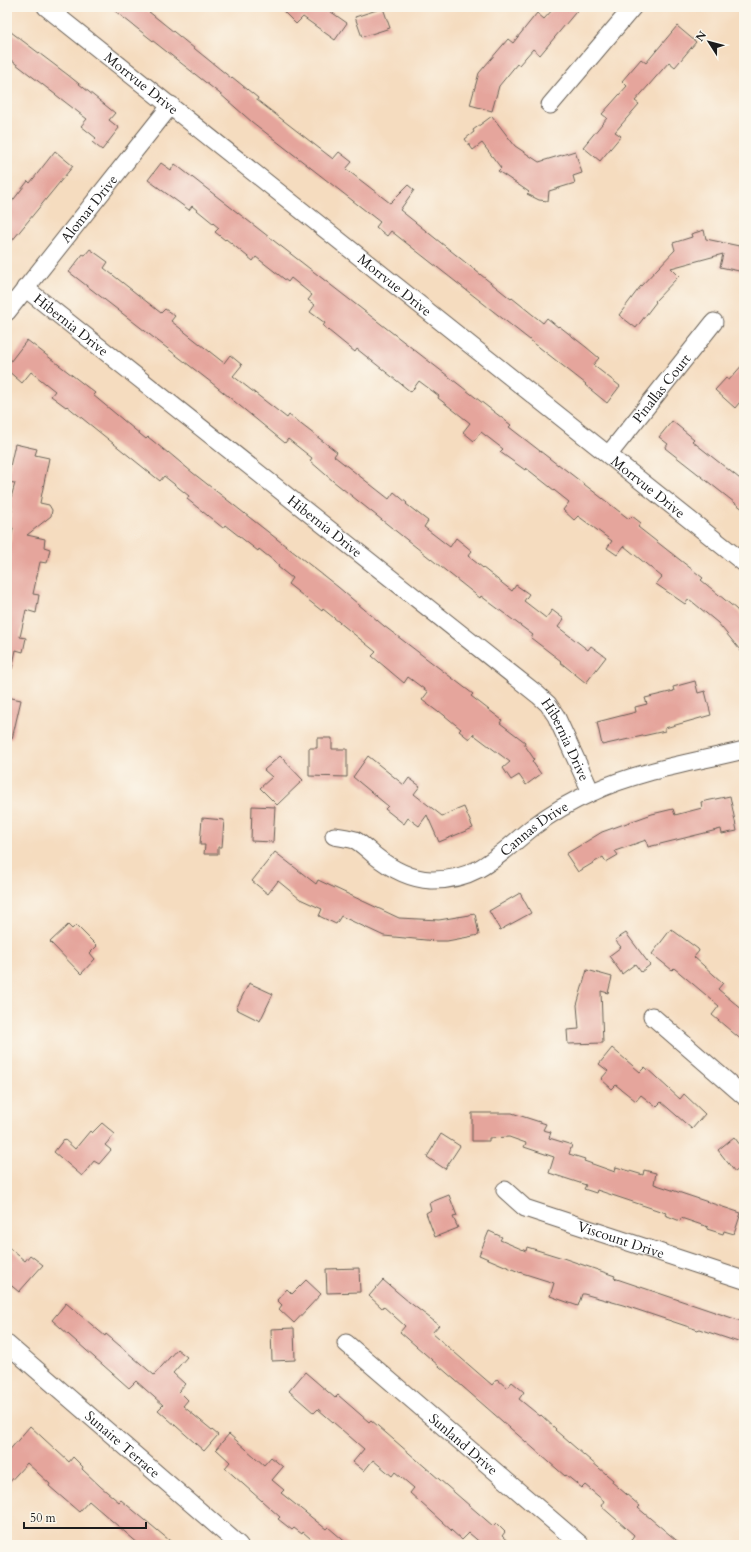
<svg xmlns="http://www.w3.org/2000/svg" width="751" height="1552" font-family="Cardo,serif">
<rect width="100%" height="100%" fill="#fbf7ec"/>
<filter id="ink" filterUnits="userSpaceOnUse"><feTurbulence type="fractalNoise" baseFrequency=".025" numOctaves="2"/><feDisplacementMap in="SourceGraphic" scale="8" xChannelSelector="R" yChannelSelector="G"/><feConvolveMatrix kernelMatrix="1 2 1 2 8 2 1 2 1" color-interpolation-filters="sRGB"/></filter>
<filter id="wash" filterUnits="userSpaceOnUse"><feTurbulence type="fractalNoise" baseFrequency=".012" numOctaves="4" result="noise"/><feDisplacementMap in="SourceGraphic" scale="16" xChannelSelector="R" yChannelSelector="G"/><feGaussianBlur stdDeviation="0.9" result="paint"/><feColorMatrix in="noise" values="0 0 0 0 0 0 0 0 0 0 0 0 0 0 0 0 0 1.4 0 .05"/><feComposite in="paint" operator="in"/></filter>
<g filter="url(#wash)">
<rect width="100%" height="100%" fill="#f5dcbf"/>
<g id="blocks">
<!-- building -->
<path fill="#e5a59c" d="M110,7H143L231,78L232,77L258,98L257,100L333,159L339,152L352,162L346,169L390,203L408,185L414,190L400,210L511,299L512,298L543,323L547,318L558,327L559,326L586,347L599,358L593,365L620,386L607,403L585,385L586,384L391,231L387,236L376,227L380,222L252,122L219,93Z
M279,7H324L347,23L335,40L303,17L296,24Z
M555,7H580L540,55L533,49L519,65L517,64L499,86L492,111L470,105L479,73L508,39L513,43L537,13L544,19Z
M383,8L390,28L362,37L355,17Z
M677,26L696,42L675,67L669,62L635,101L639,104L615,132L621,136L600,161L583,147L607,118L602,114L627,86L622,81L641,59L646,63Z
M7,29L68,75L115,113L109,120L119,128L102,150L92,142L96,138L81,126L87,119L7,57Z
M492,116L515,146L539,162L575,151L582,173L573,176L575,183L549,191L548,201L539,200L527,194L529,192L498,171L501,168L482,143L473,150L465,139L474,132L473,130Z
M55,151L73,166L7,247V208L28,181L30,183Z
M161,163L171,170L175,164L511,425L509,427L558,465V464L629,519L632,516L641,523L638,527L703,578L701,580L736,609L744,619V655L718,623L689,599L685,604L656,584L662,577L624,546L617,555L607,548L612,541L578,516L574,520L563,510L569,502L526,468L525,470L500,452L503,449L481,432L474,441L463,432L470,423L438,398L439,396L419,381L411,392L357,349L355,352L323,326L325,323L310,312L315,305L308,300L312,295L291,278L288,282L256,257L253,261L226,239L225,240L215,232L219,228L192,206L189,210L148,180Z
M704,230L706,239L744,247V272L720,267L723,254L671,268L679,276L655,301L656,302L636,328L619,315L640,287L675,250L673,243L692,237L691,234Z
M90,249L108,262L104,268L161,313L165,309L175,316L171,321L224,363L230,355L242,365L233,376L287,418L289,415L337,452L334,456L389,499L394,492L407,503L406,504L428,521L424,527L446,544L450,547L456,538L472,551L468,556L512,591L516,585L529,594L524,601L546,618L552,610L564,619L558,627L588,650L591,646L606,657L586,683L560,662L561,661L531,638L533,635L481,596L480,598L333,481L310,461L312,458L288,439L285,443L212,383L69,272L83,254L85,255Z
M27,340L95,393L93,395L146,439L148,437L168,453V452L193,473L338,587L384,626L473,694L471,696L502,720L500,723L525,742L524,744L534,759L532,761L541,774L526,785L519,775L511,780L503,768L510,762L473,734L469,739L459,731L461,729L439,711L438,712L422,700L428,692L408,677L404,683L372,656L376,652L323,609L322,611L288,584L292,578L278,567L279,565L259,549L258,551L225,525L223,528L187,499L189,496L164,476L160,481L67,406L66,407L51,396L55,391L31,372L22,383L7,370V366Z
M744,363V397L735,408L715,390L726,378L729,380Z
M672,421L694,439L692,441L744,482V510L665,448L668,444L659,437Z
M15,444L37,449L35,455L49,458L40,503L49,505L52,510L51,516L27,535L45,539L44,547L50,549L47,563L40,562L33,594L39,595L36,613L26,610L20,637L26,638L23,652L16,650L12,669L7,668V558L13,528L8,526L12,510L8,509L15,483L7,482V480Z
M695,681L698,693L705,691L711,715L665,728V731L602,745L597,722L636,712L635,707L647,704L645,698L674,691L673,687Z
M7,697L21,700L12,739H7Z
M317,738H332V749H347V777L309,776V748H317Z
M280,756L303,780L277,805L260,788L272,777L264,770Z
M368,756L404,785L409,778L420,786L414,794L442,816L464,807L473,828L439,842L427,815L419,826L408,818L404,824L385,809L388,806L353,777Z
M730,796L737,831L722,834L721,829L648,847L646,840L615,851L618,855L606,862L603,857L578,872L566,854L602,832L652,814L673,809L675,815L702,808L701,802Z
M252,806L275,807L273,842L251,841Z
M202,818L224,820L222,847H218V854H204L205,845H200Z
M275,852L316,884L318,880L399,918L439,920L475,914L479,935L447,941H436L384,936L341,916L336,924L319,916L322,909L300,899L278,881L268,894L252,881Z
M520,893L531,913L500,930L489,911Z
M68,925L72,929L76,925L97,946L90,953L95,959L81,974L50,942Z
M671,929L698,949L699,951L694,957L723,983L718,989L744,1011V1042L712,1015L719,1006L674,968L672,970L652,954Z
M626,933L650,965L641,972L635,964L622,974L609,956L621,947L615,940Z
M587,970L612,977L608,993L601,991L603,1043L568,1044L567,1030L579,1029L577,1005Z
M249,983L273,994L260,1021L236,1009Z
M612,1048L640,1072L645,1067L680,1099L684,1094L705,1114L692,1129L661,1102L656,1107L641,1095L636,1101L616,1085L612,1089L601,1079L608,1071L599,1064Z
M472,1113H512L546,1124L543,1130L551,1132L549,1138L572,1145L569,1154L585,1159L584,1161L615,1172L616,1167L643,1175L644,1170L656,1173L654,1184L741,1213L734,1234L724,1231L723,1234L707,1229L708,1227L681,1218L680,1221L665,1215L666,1213L597,1190L596,1193L584,1189L586,1185L549,1173L554,1157L524,1147L526,1143L509,1137L489,1138V1141H472Z
M102,1123L115,1134L105,1145L111,1150L99,1164L94,1161L82,1176L54,1152L64,1139L75,1149L90,1131L92,1133Z
M441,1134L460,1146L445,1169L427,1157Z
M734,1137L744,1150V1165L735,1172L718,1150Z
M449,1195L457,1216L453,1217L458,1228L435,1237L426,1213L431,1210L429,1203Z
M489,1231L502,1237L500,1240L526,1251L527,1247L563,1258L615,1276L614,1278L744,1322L738,1342L699,1329L698,1330L623,1305L584,1294H582L578,1306L550,1296L554,1283L519,1272L479,1255Z
M7,1246L25,1261L30,1255L43,1265L19,1292L7,1282Z
M359,1268L360,1292L327,1293L326,1269Z
M306,1280L321,1294L294,1323L279,1309L282,1305L277,1300L287,1289L292,1294Z
M383,1280L409,1302L439,1325L432,1333L492,1385L497,1379L507,1388L512,1382L524,1392L519,1399L540,1416L541,1415L556,1429L555,1430L613,1480L612,1482L640,1506L638,1508L682,1545H637L631,1540L634,1535L601,1506L604,1501L585,1485L582,1488L566,1475L565,1476L400,1332L405,1326L383,1306L382,1308L369,1296Z
M66,1303L105,1336L106,1334L154,1375L177,1349L187,1357L173,1373L185,1384L179,1391L188,1400L183,1406L218,1435L204,1451L158,1410L163,1405L136,1381L129,1388L52,1320Z
M294,1328L295,1360L272,1361L271,1329Z
M305,1372L335,1398L338,1395L369,1422L371,1420L493,1526L496,1523L505,1532L502,1536L512,1545H483L469,1533L462,1540L410,1493L414,1488L395,1472L392,1476L373,1460L364,1471L353,1462L364,1449L318,1409L314,1413L289,1391Z
M30,1426L69,1462L73,1457L83,1467L82,1469L101,1487L119,1502L121,1500L175,1545H140L89,1501L79,1512L49,1486L50,1484L27,1463L7,1485V1453Z
M229,1434L264,1465L271,1457L283,1467L272,1480L284,1490L281,1493L326,1529L328,1527L349,1545H318L303,1532L302,1534L294,1528L292,1530L278,1519L280,1517L225,1468L230,1462L216,1449Z"/>
</g>
</g>
<g filter="url(#ink)">
<use href="#blocks" fill-opacity="0" stroke="#685f55" stroke-width="1"/>
<g fill="none" stroke-linecap="round" stroke-linejoin="round">
<defs>
<g id="street">
<path id="s1" d="M46,7L744,563"/>
<path d="M550,105L633,7"/>
<path id="s2" d="M25,288L538,695L548,704L556,716L591,792"/>
<path id="s3" d="M7,312L171,105"/>
<path id="s4" d="M609,454L714,322"/>
<path id="s5" d="M334,836C341,837 348,838 355,840C361,843 368,850 374,855C390,868 410,879 431,880C478,881 499,854 533,827C551,813 572,801 593,792C637,771 696,762 744,750"/>
<path d="M652,1016L744,1096"/>
<path id="s6" d="M505,1190L525,1208L744,1280"/>
<path id="s7" d="M346,1343L581,1545"/>
<path id="s8" d="M7,1344L239,1545"/>
</g>
</defs>
<!-- street casing -->
<use href="#street" stroke="#685f55" stroke-width="19"/>
<!-- street -->
<use href="#street" stroke="#fff" stroke-width="17"/>
</g>
</g>
<g text-anchor="middle" stroke-width="3" stroke-linejoin="round" paint-order="stroke">
<!-- street labels -->
<g font-size="14" fill="#1c1c1c" stroke="#fbf7ec">
<text dy="5" stroke="none"><textPath href="#s1" startOffset="122">Morrvue Drive</textPath></text>
<text dy="5" stroke="none"><textPath href="#s3" startOffset="132">Alomar Drive</textPath></text>
<text dy="5" stroke="none"><textPath href="#s1" startOffset="446">Morrvue Drive</textPath></text>
<text dy="5" stroke="none"><textPath href="#s2" startOffset="59">Hibernia Drive</textPath></text>
<text dy="5" stroke="none"><textPath href="#s4" startOffset="84">Pinallas Court</textPath></text>
<text dy="5" stroke="none"><textPath href="#s1" startOffset="770">Morrvue Drive</textPath></text>
<text dy="5" stroke="none"><textPath href="#s2" startOffset="383">Hibernia Drive</textPath></text>
<text dy="5" stroke="none"><textPath href="#s2" startOffset="708">Hibernia Drive</textPath></text>
<text dy="5" stroke="none"><textPath href="#s5" startOffset="227">Cannas Drive</textPath></text>
<text dy="5" stroke="none"><textPath href="#s6" startOffset="128">Viscount Drive</textPath></text>
<text dy="5" stroke="none"><textPath href="#s8" startOffset="153">Sunaire Terrace</textPath></text>
<text dy="5" stroke="none"><textPath href="#s7" startOffset="155">Sunland Drive</textPath></text>
</g>
</g>
<!-- margin -->
<rect width="751" height="1552" fill="none" stroke="#fbf7ec" stroke-width="24"/>
<!-- north arrow -->
<g transform="translate(709 42) rotate(306)" stroke="#fbf7ec" stroke-width="3" paint-order="stroke">
<path d="M0-3L7 15L0 10L-7 15Z" fill="#1c1c1c"/>
<text y="-6" font-size="11" font-weight="bold" text-anchor="middle" fill="#1c1c1c">N</text>
</g>
<!-- scale -->
<path d="M24 1522v6h122v-6" fill="none" stroke="#1c1c1c" stroke-width="2"/>
<text x="30" y="1522" font-size="12" fill="#1c1c1c" stroke="#fbf7ec" stroke-width="3" paint-order="stroke">50 m</text>
</svg>
